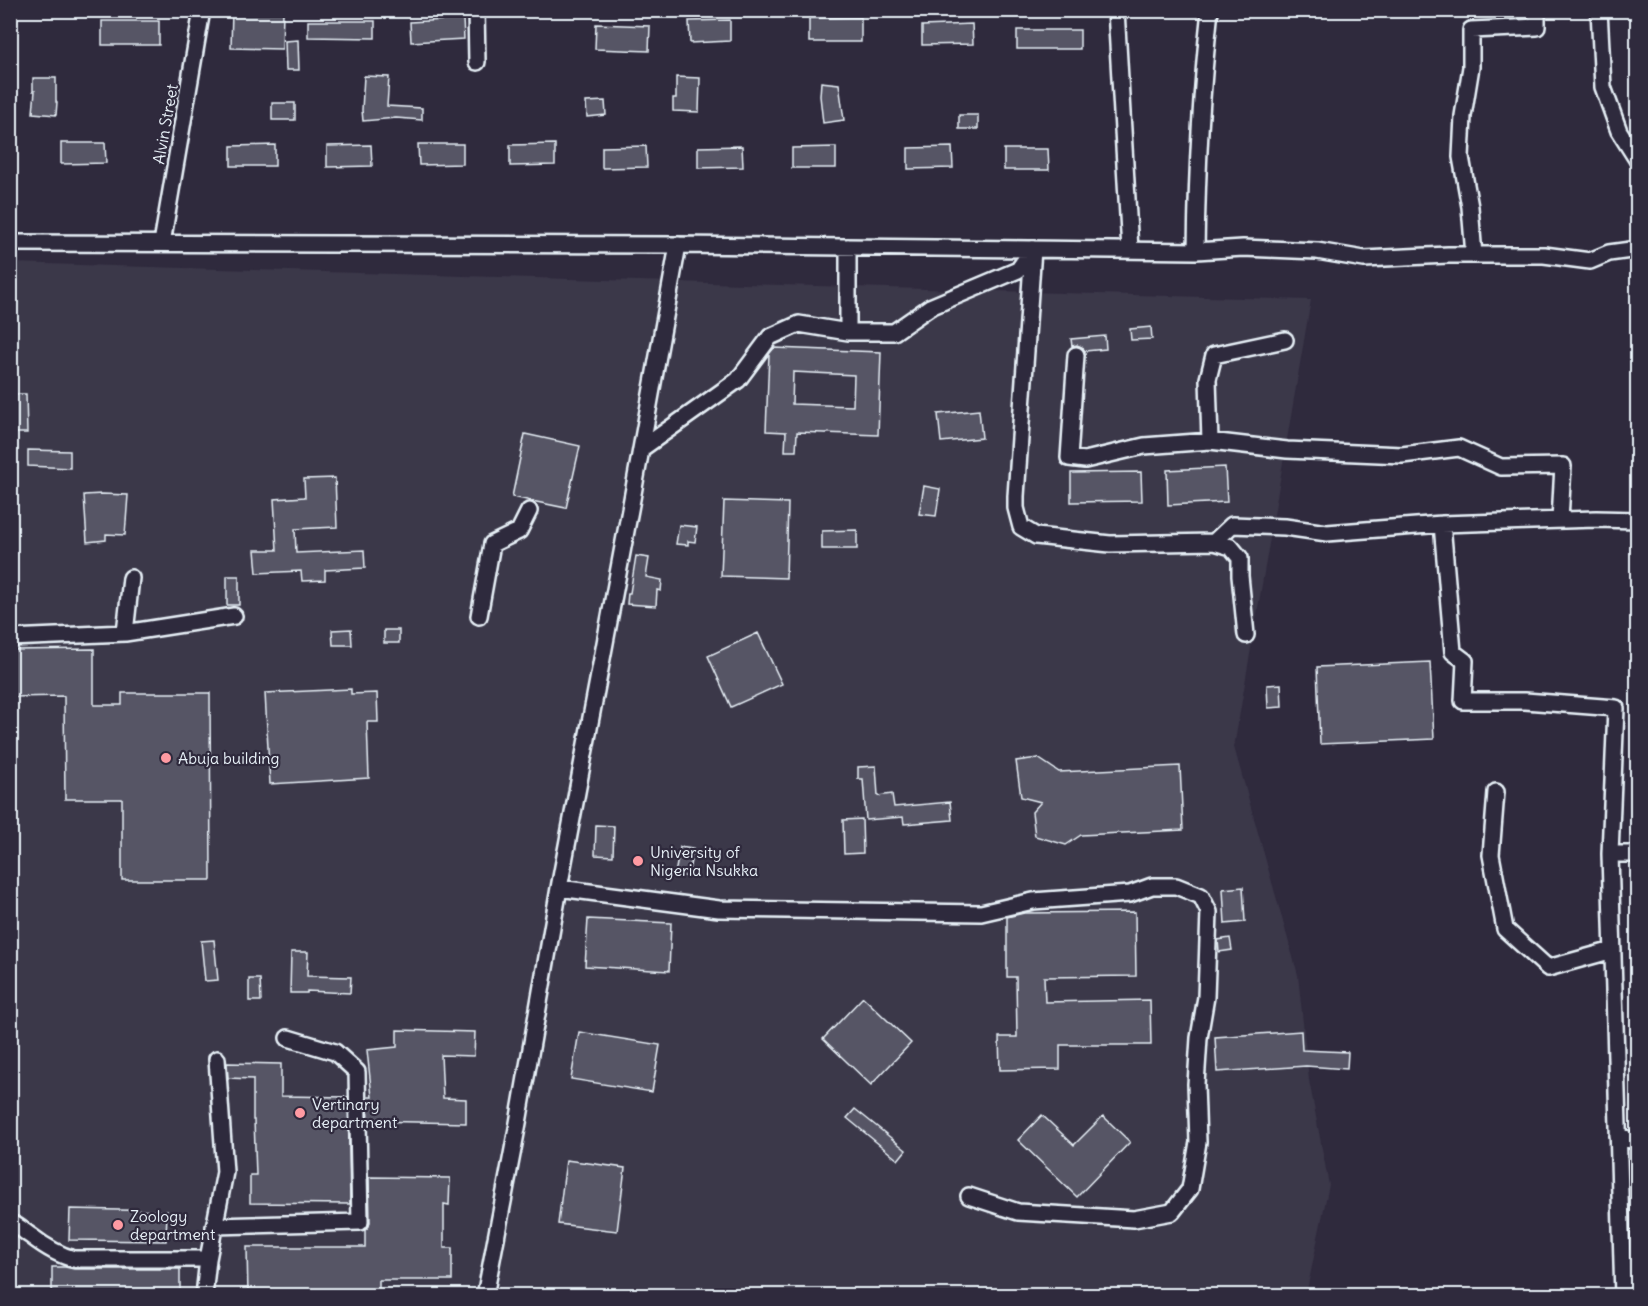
<svg xmlns="http://www.w3.org/2000/svg" width="1648" height="1306" font-family="Delius,sans-serif">
<rect width="100%" height="100%" fill="#2f2a3d"/>
<filter id="ink" filterUnits="userSpaceOnUse"><feTurbulence type="fractalNoise" baseFrequency=".0167" numOctaves="2"/><feDisplacementMap in="SourceGraphic" scale="12" xChannelSelector="R" yChannelSelector="G"/><feConvolveMatrix kernelMatrix="1 2 1 2 8 2 1 2 1" color-interpolation-filters="sRGB"/></filter>
<g filter="url(#ink)">
<!-- built -->
<path fill="#3b3749" d="M11,263L1311,300L1234,747L1298,975L1309,1080L1329,1185L1306,1295L11,1296Z"/>
<!-- building -->
<path fill="#575565" stroke="#e8f1f8" stroke-width="1.5" fill-rule="evenodd" d="M232,11L283,12L282,49L231,48Z
M861,17V42H809V18Z
M463,19L464,39L411,42L410,22Z
M730,20V41L690,43L689,21Z
M102,21H159V45H102Z
M308,21H375V38L308,37Z
M596,24L650,26L649,51L595,49Z
M972,24L973,44L922,45V26Z
M1017,30H1080V49H1017Z
M298,40L299,70H286L285,41Z
M364,76L389,77L387,106L422,108V120L396,118L363,121L362,110Z
M676,77L700,78L699,112L673,111V98H676Z
M33,78H56V102H57L56,115L33,113L35,91H33Z
M821,82L839,84L844,120L823,123L820,96Z
M605,101L606,115L587,117L586,102Z
M272,103H295V120H272Z
M959,115H978V129H959Z
M61,143H105L106,163L61,164Z
M418,144H463V164L419,165Z
M555,144V165L510,166V145Z
M275,145V166H231V146Z
M371,145L372,166L327,167V146Z
M646,146L647,167L602,168V147Z
M742,146L743,167L698,168V147Z
M836,147V168H792V148Z
M952,147L953,168L908,169V148Z
M1004,149H1048L1049,170H1004Z
M1151,327L1152,339L1131,340L1130,329Z
M1105,336L1106,349L1085,351L1082,347L1077,345L1072,346L1071,339Z
M774,348L881,352L878,435L797,432L796,451H785L786,432L766,431L769,354ZM793,372L854,375L853,406L792,404Z
M11,394H26L27,433H11Z
M979,410L982,438L941,442L938,414Z
M525,434L580,446L566,508L512,497Z
M28,450L70,451V468L28,466Z
M1225,467L1227,502L1168,505L1167,470Z
M1141,472L1142,501L1071,502V473Z
M335,478L337,527L295,529L296,553L364,550L365,568L325,570V580L302,581L301,571L257,573L255,550H277L274,499L305,497L304,479Z
M924,486L940,489L936,516L919,514Z
M102,494L128,495L125,535L106,534V540L87,542L84,495Z
M724,501L788,503L786,578L721,576Z
M679,525L697,527L695,542L688,541V545L676,544Z
M857,530V549H822V531Z
M636,556L649,558L646,577L662,580L661,591L657,590L656,606L627,604L628,593H630Z
M227,576H239V605H227Z
M351,629L352,645H333L332,630Z
M384,630H399V643H384Z
M758,633L782,684L731,707L708,656Z
M94,649V705H122V693H210L211,880H122V799H65L64,696L10,697V650Z
M1430,662L1434,739L1320,744L1317,667Z
M1281,684L1282,707L1268,708L1267,685Z
M351,689V694L377,693L378,722H367L369,778L270,784L265,693Z
M1038,758L1059,772L1180,766L1183,830L1081,835L1066,845L1035,836L1032,812L1041,802L1021,797L1016,761Z
M876,766L878,796L892,794L894,807L950,802L952,820L904,824L903,817L866,820L863,779H858V767Z
M862,819L863,853L844,854L843,820Z
M596,825L614,826L613,856L595,855Z
M680,847L693,849L688,877L675,874Z
M1243,887L1245,922L1225,924L1223,889Z
M1135,912L1136,976L1044,977L1045,1002L1150,1000L1151,1045H1060V1069L1000,1070L999,1037H1017L1016,977H1007V917L1024,913Z
M588,919L671,923L669,971L585,966Z
M1230,938L1232,950L1219,952L1218,940Z
M214,940L218,980L205,981L201,941Z
M291,952H308L307,976L351,977L350,993L307,991V993H290Z
M249,979H260L261,1001H249Z
M863,997L911,1043L871,1085L823,1039Z
M397,1030L475,1032L474,1056L441,1055L443,1098L466,1099V1123L368,1121L367,1097H372L367,1050L397,1047Z
M1301,1031L1302,1050L1348,1052L1347,1069L1306,1066L1217,1072L1215,1037Z
M579,1032L660,1045L652,1092L571,1079Z
M227,1063L281,1064V1096L348,1097L350,1204L250,1203V1175H256L254,1120H253V1079L228,1078Z
M855,1109L906,1150L898,1160L847,1118Z
M1042,1115L1074,1145L1103,1116L1130,1142L1077,1197L1018,1140Z
M566,1160L625,1168L617,1231L558,1224Z
M369,1177L450,1178L449,1205L444,1204V1248H452V1280H379V1296H248L247,1247H365V1230L369,1226L370,1222Z
M70,1209L167,1211L166,1241L69,1240Z
M52,1267H65L74,1269H180V1296H52Z"/>
<g fill="none" stroke-linecap="round" stroke-linejoin="round">
<defs>
<path id="minor" d="M476,10L477,62
M1116,10L1130,250
M1599,10L1603,87L1619,131L1638,161
M10,243L678,245L1196,251L1243,248L1317,251L1364,259L1448,255H1544L1590,261L1609,253L1638,249
M162,243L202,10
M1033,249L1016,496V508L1021,527L1036,536L1110,544L1214,542L1231,547L1240,558V576L1246,635
M1196,251C1197,170 1201,91 1210,10
M1474,255L1470,207L1461,157L1463,116L1471,67V30L1537,27V10
M848,332H894L930,307L1018,270L1033,249
M1076,355L1069,458L1085,460L1144,446L1210,441L1287,450L1402,455L1459,448L1501,467L1563,466L1560,520
M1210,441L1208,379L1214,355L1285,340
M641,449L738,380L770,337L799,324L848,332V247
M1442,524L1453,652L1465,661L1463,701H1525L1616,708L1610,854
M1214,542L1232,525L1285,527L1327,533L1442,524L1596,519L1638,520
M131,578L125,633L234,616
M479,616L492,544L519,531L529,511
M10,638L125,633
M1496,792L1491,855L1505,929L1548,968L1613,950
M559,888L719,909L981,913L1033,901L1130,894L1152,886H1176L1201,896L1209,912L1206,997L1199,1038L1196,1084L1198,1142L1190,1189L1172,1212L1134,1219L1018,1212L969,1196
M1618,1136L1638,1142
M10,1223C19,1225 24,1232 31,1236C44,1246 58,1255 74,1259H208
M214,1226L360,1222L357,1072L335,1052L288,1038
M204,1296L208,1259L225,1172L217,1059
M485,1296L518,1123L559,888L632,499L678,245
M1623,1296L1610,854H1638"/>
</defs>
<!-- minor casing -->
<use href="#minor" stroke="#e8f1f8" stroke-width="20"/>
<!-- minor -->
<use href="#minor" stroke="#2f2a3d" stroke-width="15"/>
</g>
</g>
<!-- markers -->
<g fill="#ff9aa2" stroke="#2f2a3d" stroke-width="2">
<circle cx="166" cy="758" r="6"/>
<circle cx="638" cy="861" r="6"/>
<circle cx="300" cy="1113" r="6"/>
<circle cx="118" cy="1225" r="6"/>
</g>
<g text-anchor="middle" stroke-width="4.5" stroke-linejoin="round" paint-order="stroke">
<!-- street labels -->
<g font-size="16" fill="#e8f1f8" stroke="#2f2a3d">
<text transform="translate(165 124) rotate(-80)" y="6">Alvin Street</text>
</g>
<!-- poi labels -->
<g font-size="16" fill="#e8f1f8" stroke="#2f2a3d" text-anchor="start">
<text x="178" y="764">Abuja building</text>
<text x="650" y="858">University of<tspan x="650" dy="18">Nigeria Nsukka</tspan></text>
<text x="312" y="1110">Vertinary<tspan x="312" dy="18">department</tspan></text>
<text x="130" y="1222">Zoology<tspan x="130" dy="18">department</tspan></text>
</g>
</g>
<!-- margin -->
<rect width="1648" height="1306" fill="none" stroke="#2f2a3d" stroke-width="36"/>
<rect x="18" y="18" width="1612" height="1270" fill="none" stroke="#e8f1f8" stroke-width="2" filter="url(#ink)"/>
</svg>
